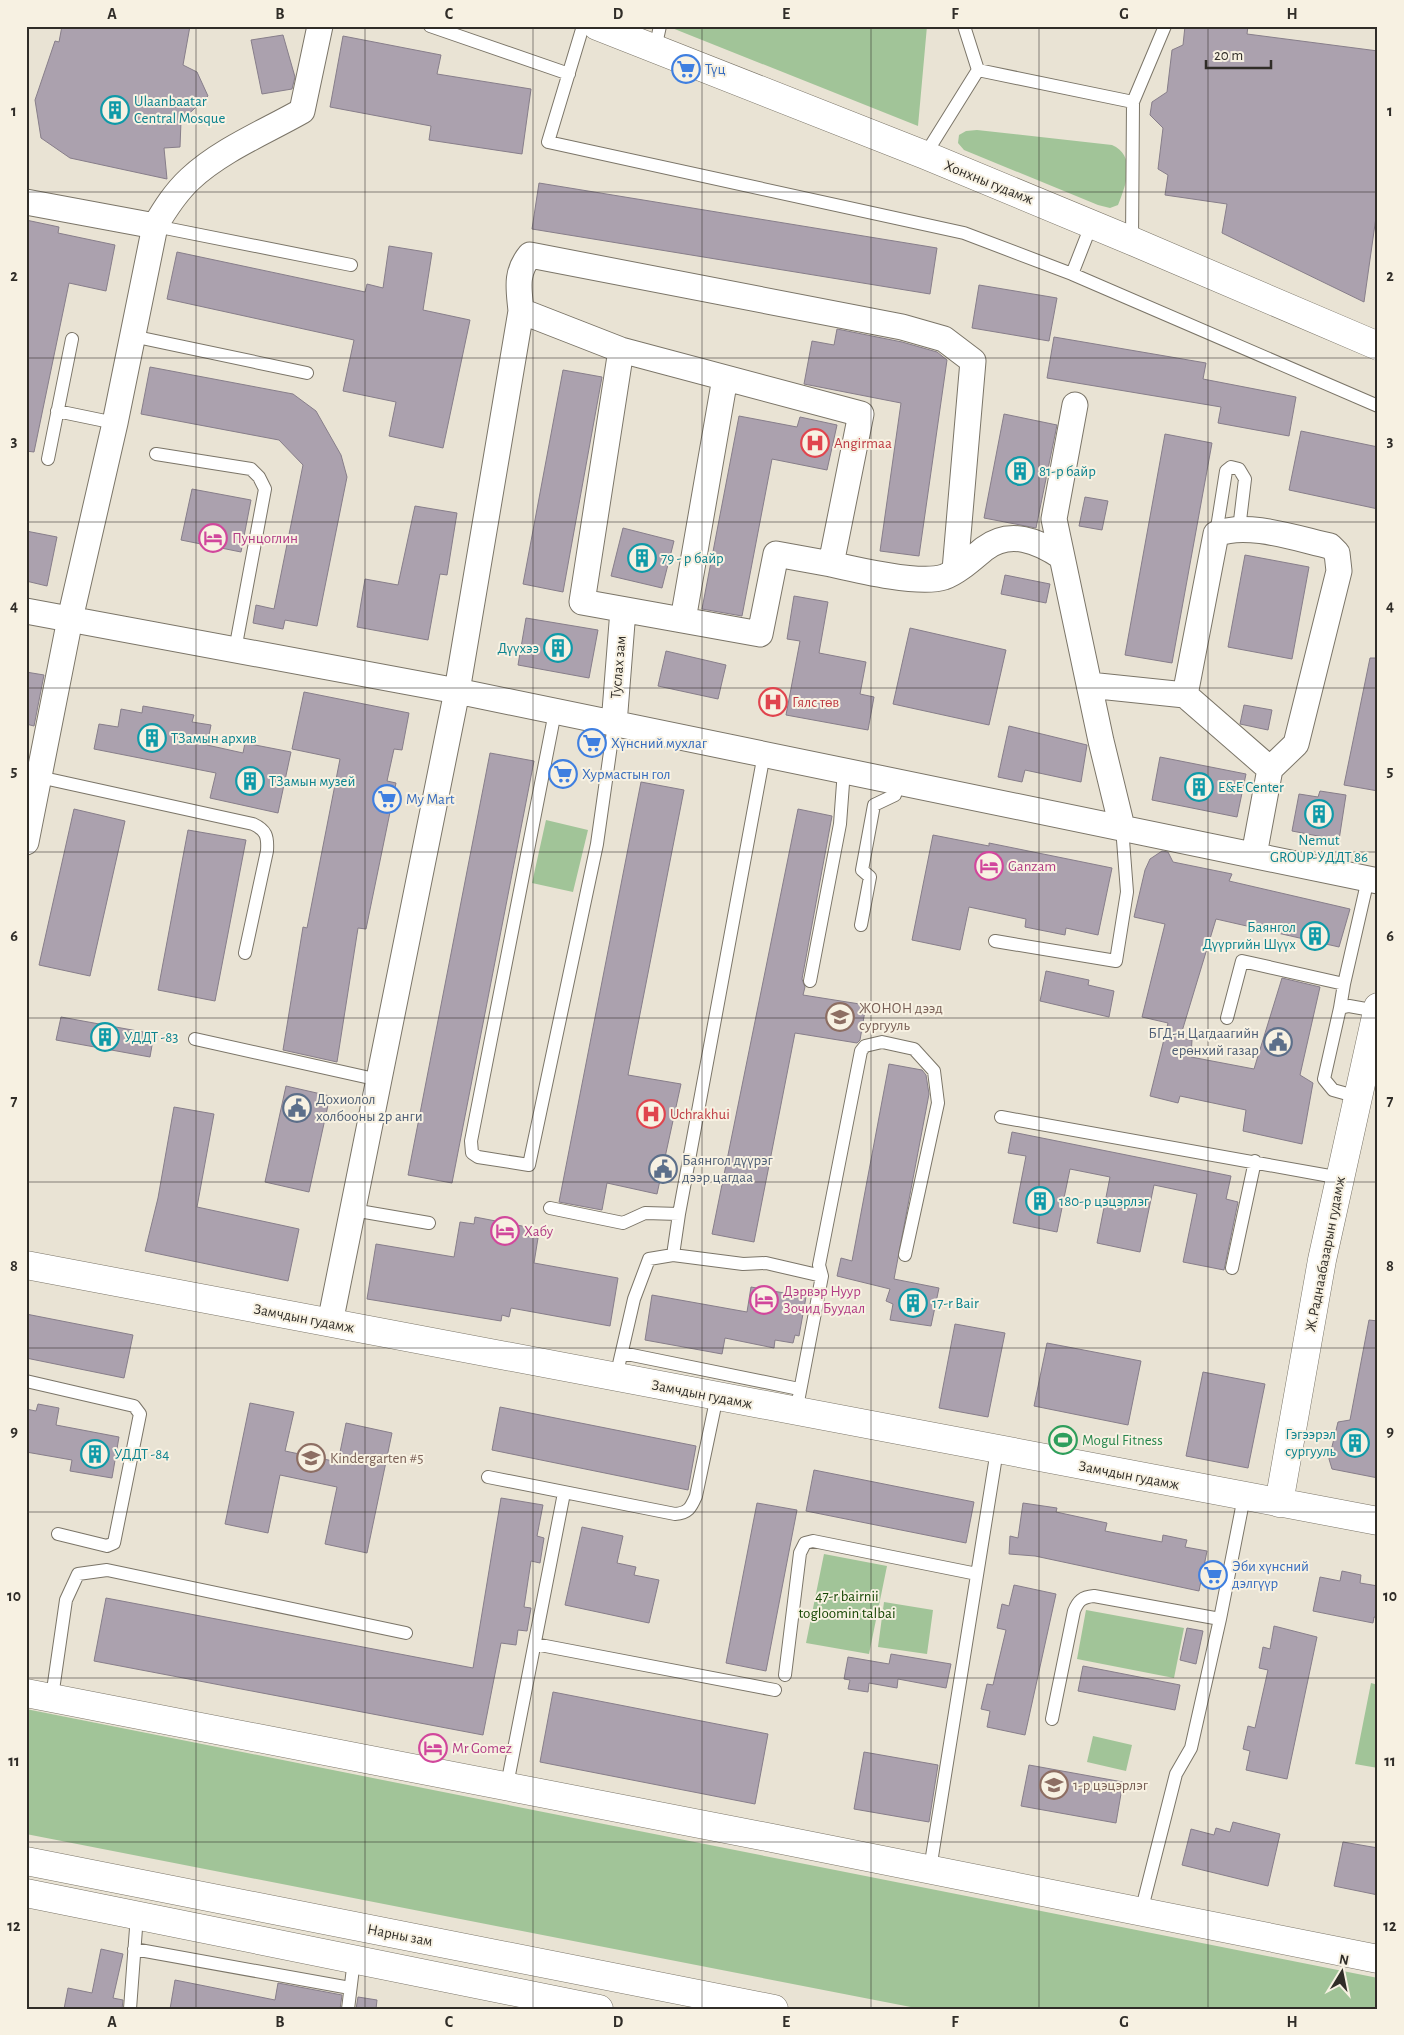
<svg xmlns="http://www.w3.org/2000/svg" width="1404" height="2035" font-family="'Alegreya Sans',sans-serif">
<rect width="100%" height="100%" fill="#e9e3d4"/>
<!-- green -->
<path fill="#a1c498" d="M667,26H927L918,126Z
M977,130L1112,145C1137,156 1126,185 1118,205L1110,208L1098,205L964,150L958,143L959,135L966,131Z
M546,820L588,830L573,892L532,883Z
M824,1554L887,1566L869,1654L806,1643Z
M884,1602L933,1610L927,1654L878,1647Z
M1086,1610L1184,1628L1174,1678L1077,1659Z
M1371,1683L1378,1685V1768L1355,1764Z
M26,1709L1378,1978V2009H921L26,1834Z
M1093,1736L1132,1745L1126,1771L1087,1762Z"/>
<!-- building -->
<path fill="#aba1ae" stroke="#877e8a" d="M62,26H190L183,65L197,72L208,96L181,121L180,147L164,148L167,179L70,158L41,138L35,100L55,41L59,42Z
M1185,26H1248L1247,34L1378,51V203L1364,302L1222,233L1227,204L1165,195L1168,175L1158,169L1163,128L1150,115L1152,102L1167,92L1172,50L1183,45Z
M283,35L295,77L292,89L262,94L251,40Z
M343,36L441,55L437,74L531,89L522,154L429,140L431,126L330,107Z
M539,183L937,248L930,294L532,229Z
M26,220L59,227L58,233L115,245L106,291L69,283L34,452L26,451Z
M389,246L432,253L423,310L470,320L443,448L389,436L396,402L343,391L354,340L167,299L177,252L365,292L367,284L383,288Z
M979,285L1057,298L1049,341L972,328Z
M837,329L902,342L937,352L947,360L919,556L880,551L901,403L804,384L812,341L834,345Z
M1054,337L1206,363L1203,379L1296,397L1289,436L1218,423L1221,407L1047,378Z
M150,367L293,394L316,411L341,455L347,477L317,626L285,620L283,629L253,623L256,605L274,609L303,465L279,440L141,414Z
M563,370L602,377L563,592L523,584Z
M1004,414L1057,425L1036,528L984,518Z
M739,416L797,427L800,417L837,425L827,470L772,459L742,616L702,609Z
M1301,431L1378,447V509L1289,490Z
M1165,434L1212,443L1172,663L1125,655Z
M192,489L251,500L241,552L181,540Z
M1085,497L1108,501L1102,530L1079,526Z
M415,506L457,513L447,575L440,574L428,640L357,627L365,579L398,585Z
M623,528L674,541L662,588L611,576Z
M26,531L57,537L47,586L26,581Z
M1245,555L1309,567L1292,659L1228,647Z
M1005,575L1050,584L1046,603L1001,594Z
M794,596L828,602L819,653L866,662L860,694L874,697L868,730L786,715L800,641L787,639Z
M526,618L598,630L589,678L518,665Z
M910,628L1006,650L989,725L893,704Z
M666,651L726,665L718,699L658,686Z
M1370,658H1378V791L1344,785Z
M26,672L44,675L34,726L26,724Z
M304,692L409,713L402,750L394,749L387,781L396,783L366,929L358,928L337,1062L283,1050L303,927L307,928L340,759L292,749Z
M1244,705L1272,710L1268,730L1240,724Z
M143,706L194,715L192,722L211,725L207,745L243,753L245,743L291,752L278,813L210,798L216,773L94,749L99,724L118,727L121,709L142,713Z
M1009,726L1087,745L1081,782L1025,770L1022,782L998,777Z
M490,753L534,761L452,1183L408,1175Z
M1160,757L1246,774L1237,817L1152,800Z
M641,782L684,790L628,1075L681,1084L657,1194L607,1183L602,1210L559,1202Z
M1320,791L1346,795L1339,840L1292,831L1299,794L1318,797Z
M74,809L125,821L90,976L39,965Z
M798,809L832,816L802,979L805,987L803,995L866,1005L860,1040L857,1043L795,1033L754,1242L712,1234Z
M188,830L246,840L215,1001L158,990Z
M933,835L989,846V843L1112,868L1098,935L1066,928L1065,935L1025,927L1026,919L969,907L960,950L912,940Z
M1162,851L1168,852L1173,862L1232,874L1229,881L1350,909L1339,947L1216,919L1180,1038L1192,1040L1191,1057L1254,1069L1282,978L1320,987L1300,1075L1313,1083L1302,1144L1243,1131L1246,1110L1180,1096L1178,1103L1150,1096L1168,1023L1142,1017L1165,924L1134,917L1145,870L1150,859Z
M1046,971L1089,980L1088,985L1114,991L1109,1017L1040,1001Z
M61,1017L154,1034L150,1057L56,1040Z
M889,1064L922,1070L926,1075L929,1094L894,1279L939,1288L931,1326L890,1320L893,1304L886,1301L890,1289L837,1276L841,1258L852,1261Z
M286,1086L330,1096L309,1192L265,1182Z
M174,1107L214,1114L197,1207L299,1229L288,1281L145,1251L158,1198Z
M1012,1132L1231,1176L1226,1199L1238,1202L1224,1270L1183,1262L1197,1194L1154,1185L1140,1252L1097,1243L1110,1177L1070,1169L1057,1232L1013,1223L1026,1156L1008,1153Z
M475,1217L527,1227L525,1236L538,1238L534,1263L618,1278L610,1326L511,1308L509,1317L502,1315L501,1321L367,1299L376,1244L454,1257L460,1222L474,1224Z
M751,1287L806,1297L799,1336L795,1335L793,1343L775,1340L774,1348L725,1338L722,1354L645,1340L652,1295L747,1312Z
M26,1314L133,1335L124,1378L26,1358Z
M1369,1320L1378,1321V1478L1332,1469L1329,1459L1338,1422L1350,1420Z
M955,1324L1005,1333L988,1417L939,1408Z
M1047,1343L1141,1361L1128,1425L1034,1406Z
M1203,1372L1265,1384L1248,1468L1186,1456Z
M250,1403L294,1412L285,1451L338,1462L346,1423L392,1433L367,1553L325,1544L337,1487L280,1475L268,1533L225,1524Z
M38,1404L59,1408L56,1425L119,1437L112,1478L70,1471L72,1460L26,1452V1409L36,1411Z
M500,1407L696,1446L688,1490L492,1450Z
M814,1470L974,1502L966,1543L806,1511Z
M501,1498L543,1505L537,1536L544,1538L540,1563L531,1561L524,1607L531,1608L527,1631L518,1630L516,1645L501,1643L483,1735L94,1661L106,1598L473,1668Z
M757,1503L797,1510L766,1671L726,1663Z
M1023,1503L1057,1508L1056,1512L1107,1523L1105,1531L1162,1542L1163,1535L1187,1540L1185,1547L1207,1551L1199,1591L1035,1556L1009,1554L1010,1536L1018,1538Z
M582,1527L623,1536L617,1563L636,1567L634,1575L659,1580L649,1623L565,1605Z
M1342,1571L1361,1575L1360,1583L1378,1586V1618L1374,1617L1373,1623L1313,1611L1320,1577L1340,1581Z
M1014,1585L1056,1594L1025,1735L987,1727L990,1711L981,1709L987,1684L993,1685L1006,1630L997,1628L1002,1604L1009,1606Z
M1274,1626L1317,1637L1287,1779L1246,1770L1250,1751L1243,1749L1248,1726L1255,1728L1268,1670L1259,1668L1263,1647L1270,1649Z
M1187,1628L1203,1631L1196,1664L1180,1660Z
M891,1654L951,1664L946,1688L898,1679L897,1688L869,1683L868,1692L848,1689L850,1680L844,1679L848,1657L889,1664Z
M1083,1666L1180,1685L1175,1710L1078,1691Z
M553,1692L768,1734L755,1804L540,1762Z
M864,1752L938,1765L929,1822L854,1809Z
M1029,1765L1123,1782L1116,1823L1021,1806Z
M1233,1822L1280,1834L1268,1886L1182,1865L1191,1829L1214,1835L1216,1828L1230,1832Z
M1343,1842L1378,1848V1895L1334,1886Z
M101,1949L123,1954L113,1998L123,2000L122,2009H64L68,1988L92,1993Z
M175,1980L275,2000L278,1983L342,1995L340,2009H170Z
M358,1997L377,2000L376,2009H356Z"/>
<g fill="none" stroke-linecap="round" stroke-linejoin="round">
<defs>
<path id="lane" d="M430,26L569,74
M583,26L548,142L964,233L1072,274L1378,406
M964,26L978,70
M655,49L660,26
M925,155L978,70L1133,102L1165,26
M155,226L351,265
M1132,241L1133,102
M1072,274L1092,223
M132,336L307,373
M57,411L115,423
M156,454L251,469L259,477L265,489L235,650
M48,459L72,339
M1216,534L1226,471L1231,467L1239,469L1245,479L1239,529
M555,712L471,1141L472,1153L478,1157L529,1165L597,844L614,724
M39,777L253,824C266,830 268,836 267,851L245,953
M861,925L870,877L862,870L874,805L895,795L898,781
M995,941L1116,961L1127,892L1122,827
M810,981L840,824L844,770
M1340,1008L1344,984
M1227,1018L1242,961L1344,984L1368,879
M195,1039L379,1080
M1358,1097L1333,1090L1324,1079L1340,1008L1349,1006L1377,1011
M1001,1117L1341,1178
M550,1208L623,1223L645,1213L679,1214L673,1255L743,1264L766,1263L822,1276L796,1412
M353,1210L429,1223
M679,1214L764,754
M1232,1268L1255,1161
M822,1276L819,1265L861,1051L865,1046L882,1042L914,1049L934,1071L938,1103L905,1255
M622,1353L799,1389
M616,1377L634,1299L649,1259L673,1255
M26,1381L134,1406L140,1414L114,1543L107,1546L58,1534
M488,1477L675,1514C689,1513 691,1507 696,1496L717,1396
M535,1644L775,1690
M785,1675L800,1553L805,1543L813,1541L977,1574
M52,1697L66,1600L78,1574L107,1570L406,1633
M1052,1719L1074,1611C1078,1601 1082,1597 1094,1596L1220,1619
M507,1785L564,1493
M930,1869L997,1450
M1141,1912L1176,1774L1191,1748L1220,1619L1244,1497
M134,1949L350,1988
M130,2009L137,1915
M348,2009L354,1960"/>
<path id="street" d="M26,202L155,226
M521,311C519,289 515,273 530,255L902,327L944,339L973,361L955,570
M1075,405L1054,519L1101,741L1122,827
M831,564C857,570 919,585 944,577C958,572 973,558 984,549C1010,529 1038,541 1062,557
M26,611L457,691L1378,881
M683,620L725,378
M1089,685L1185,695
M614,724L623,610
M26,842L70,619L115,423L155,226C165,209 175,193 190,179C221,150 265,132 302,111L320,26
M1254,855L1270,769L1296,744L1339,571L1337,553L1330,546C1298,539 1247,521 1216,534L1185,695L1270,769
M330,1323L457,691L521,311L621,350L861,414L831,564L776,554L760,634L582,602L621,350"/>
<path id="secondary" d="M597,26L925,155L1132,241L1378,346
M26,1265L1378,1521
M1279,1503L1322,1260L1378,1007
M26,1693L772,1838L1378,1959"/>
<path id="primary" d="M26,1861L774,2009
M26,1893L599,2009"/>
</defs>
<!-- lane casing -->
<use href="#lane" stroke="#7b7568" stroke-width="14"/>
<!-- street casing -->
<use href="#street" stroke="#7b7568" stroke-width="27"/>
<!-- secondary casing -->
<use href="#secondary" stroke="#7b7568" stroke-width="29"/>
<!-- primary casing -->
<use href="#primary" stroke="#7b7568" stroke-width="29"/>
<!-- lane -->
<use href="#lane" stroke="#fff" stroke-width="12"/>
<!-- street -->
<use href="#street" stroke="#fff" stroke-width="25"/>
<!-- secondary -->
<use href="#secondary" stroke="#fff" stroke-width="28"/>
<!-- primary -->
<use href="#primary" stroke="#fff" stroke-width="28"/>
</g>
<!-- grid -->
<path fill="none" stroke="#302d28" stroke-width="1" stroke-opacity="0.55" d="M196,26V2009M365,26V2009M533,26V2009M702,26V2009M871,26V2009M1039,26V2009M1208,26V2009M26,192H1378M26,358H1378M26,522H1378M26,688H1378M26,852H1378M26,1018H1378M26,1182H1378M26,1348H1378M26,1512H1378M26,1678H1378M26,1842H1378"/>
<!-- icons -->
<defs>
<symbol id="supermarket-ring" viewBox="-11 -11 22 22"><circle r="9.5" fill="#f7f1e2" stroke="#3f7fe0" stroke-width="1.5"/><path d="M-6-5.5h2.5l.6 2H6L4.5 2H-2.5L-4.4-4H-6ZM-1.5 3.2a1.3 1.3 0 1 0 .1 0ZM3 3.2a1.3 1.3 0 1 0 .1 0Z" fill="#3f7fe0"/></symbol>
<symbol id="building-ring" viewBox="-11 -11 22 22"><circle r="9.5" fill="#f7f1e2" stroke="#0f9aa8" stroke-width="1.5"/><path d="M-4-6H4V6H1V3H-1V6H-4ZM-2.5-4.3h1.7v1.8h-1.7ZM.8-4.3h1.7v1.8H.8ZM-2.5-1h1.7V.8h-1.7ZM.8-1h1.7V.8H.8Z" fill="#0f9aa8"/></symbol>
<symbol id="hospital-ring" viewBox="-11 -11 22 22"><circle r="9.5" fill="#f7f1e2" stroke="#e0444e" stroke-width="1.5"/><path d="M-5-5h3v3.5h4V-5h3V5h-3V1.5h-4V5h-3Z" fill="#e0444e"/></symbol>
<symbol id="hotel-ring" viewBox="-11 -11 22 22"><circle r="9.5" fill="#f7f1e2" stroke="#d1479c" stroke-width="1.5"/><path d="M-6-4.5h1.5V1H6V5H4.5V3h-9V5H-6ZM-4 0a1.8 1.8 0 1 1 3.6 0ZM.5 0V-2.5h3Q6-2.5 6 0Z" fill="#d1479c"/></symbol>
<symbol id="university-ring" viewBox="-11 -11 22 22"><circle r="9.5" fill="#f7f1e2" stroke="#8d6e63" stroke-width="1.5"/><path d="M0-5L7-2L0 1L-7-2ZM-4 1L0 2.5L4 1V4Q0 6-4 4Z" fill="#8d6e63"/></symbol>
<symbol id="civic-ring" viewBox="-11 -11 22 22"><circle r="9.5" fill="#f7f1e2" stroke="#5c6f8a" stroke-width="1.5"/><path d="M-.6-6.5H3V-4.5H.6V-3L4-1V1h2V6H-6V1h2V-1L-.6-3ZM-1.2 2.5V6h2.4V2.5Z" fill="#5c6f8a"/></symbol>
<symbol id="stadium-ring" viewBox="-11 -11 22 22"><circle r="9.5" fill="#f7f1e2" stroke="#2e9e5b" stroke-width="1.5"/><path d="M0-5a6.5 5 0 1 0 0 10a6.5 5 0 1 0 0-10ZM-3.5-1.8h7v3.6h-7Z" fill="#2e9e5b"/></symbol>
<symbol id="school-ring" viewBox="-11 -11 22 22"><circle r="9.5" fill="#f7f1e2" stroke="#8d6e63" stroke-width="1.5"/><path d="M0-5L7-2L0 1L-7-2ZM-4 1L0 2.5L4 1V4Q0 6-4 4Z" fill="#8d6e63"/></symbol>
</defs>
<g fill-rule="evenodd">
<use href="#supermarket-ring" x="670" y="53" width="32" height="32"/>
<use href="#building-ring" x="99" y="94" width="32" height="32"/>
<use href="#hospital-ring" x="799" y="427" width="32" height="32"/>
<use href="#building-ring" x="1004" y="455" width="32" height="32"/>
<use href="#hotel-ring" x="197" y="522" width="32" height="32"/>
<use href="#building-ring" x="626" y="542" width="32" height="32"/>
<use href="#building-ring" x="542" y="632" width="32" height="32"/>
<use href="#hospital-ring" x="757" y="686" width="32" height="32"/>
<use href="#building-ring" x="136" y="722" width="32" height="32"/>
<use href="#supermarket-ring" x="576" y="727" width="32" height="32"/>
<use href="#supermarket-ring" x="547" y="758" width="32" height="32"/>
<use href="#building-ring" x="234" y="765" width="32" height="32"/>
<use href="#building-ring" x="1183" y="771" width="32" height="32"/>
<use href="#supermarket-ring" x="371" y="783" width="32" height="32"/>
<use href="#building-ring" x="1303" y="798" width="32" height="32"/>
<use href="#hotel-ring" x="973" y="850" width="32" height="32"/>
<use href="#building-ring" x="1299" y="920" width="32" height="32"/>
<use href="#university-ring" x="824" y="1001" width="32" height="32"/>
<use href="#building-ring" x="89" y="1021" width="32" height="32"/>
<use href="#civic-ring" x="1262" y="1026" width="32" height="32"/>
<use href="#civic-ring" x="281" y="1092" width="32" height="32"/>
<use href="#hospital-ring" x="635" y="1098" width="32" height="32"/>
<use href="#civic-ring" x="647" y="1153" width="32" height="32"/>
<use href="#building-ring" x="1024" y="1185" width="32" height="32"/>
<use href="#hotel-ring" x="489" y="1215" width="32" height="32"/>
<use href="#hotel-ring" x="748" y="1284" width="32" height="32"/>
<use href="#building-ring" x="897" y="1287" width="32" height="32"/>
<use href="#stadium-ring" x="1047" y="1424" width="32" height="32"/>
<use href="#building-ring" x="1339" y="1427" width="32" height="32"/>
<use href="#building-ring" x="79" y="1438" width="32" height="32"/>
<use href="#school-ring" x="295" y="1442" width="32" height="32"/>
<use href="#supermarket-ring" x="1197" y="1559" width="32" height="32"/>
<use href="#hotel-ring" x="417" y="1732" width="32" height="32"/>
<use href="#school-ring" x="1038" y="1769" width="32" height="32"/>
</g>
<g text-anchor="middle" stroke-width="4" stroke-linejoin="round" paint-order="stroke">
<!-- shop labels -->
<g font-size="15" fill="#366cbe" stroke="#f7f1e2" text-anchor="start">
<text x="705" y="74">Түц</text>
<text x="611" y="748">Хүнсний мухлаг</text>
<text x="582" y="779">Хурмастын гол</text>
<text x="406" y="804">My Mart</text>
<text x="1232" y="1571">Эби хүнсний<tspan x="1232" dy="17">дэлгүүр</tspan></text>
</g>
<!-- culture labels -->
<g font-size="15" fill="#0d838f" stroke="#f7f1e2" text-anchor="start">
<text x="134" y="106">Ulaanbaatar<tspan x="134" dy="17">Central Mosque</tspan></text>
<text x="1039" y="476">81-р байр</text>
<text x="661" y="563">79 - р байр</text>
<text x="539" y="653" text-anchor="end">Дүүхээ</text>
<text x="171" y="743">ТЗамын архив</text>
<text x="269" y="786">ТЗамын музей</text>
<text x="1218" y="792">E&amp;E Center</text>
<text x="1319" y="845" text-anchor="middle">Nemut<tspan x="1319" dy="17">GROUP-УДДТ 86</tspan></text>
<text x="1296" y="932" text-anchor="end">Баянгол<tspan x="1296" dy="17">Дүүргийн Шүүх</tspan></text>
<text x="124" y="1042">УДДТ -83</text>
<text x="1059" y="1206">180-р цэцэрлэг</text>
<text x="932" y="1308">17-r Bair</text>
<text x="1336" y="1439" text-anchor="end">Гэгээрэл<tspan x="1336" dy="17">сургууль</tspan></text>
<text x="114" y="1459">УДДТ -84</text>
</g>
<!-- street labels -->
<g font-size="15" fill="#302d28" stroke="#f7f1e2">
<text transform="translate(989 182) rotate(22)" y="5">Хонхны гудамж</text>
<text transform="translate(618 667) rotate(-85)" y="5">Туслах зам</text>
<text transform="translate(1325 1254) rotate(-79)" y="5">Ж.Раднаабазарын гудамж</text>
<text transform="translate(304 1318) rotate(11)" y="5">Замчдын гудамж</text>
<text transform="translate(702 1394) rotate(11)" y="5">Замчдын гудамж</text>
<text transform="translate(1129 1475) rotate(11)" y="5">Замчдын гудамж</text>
<text transform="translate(400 1935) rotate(11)" y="5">Нарны зам</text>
</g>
<!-- health labels -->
<g font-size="15" fill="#be3a42" stroke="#f7f1e2" text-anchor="start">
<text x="834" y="448">Angirmaa</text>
<text x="792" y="707">Гялс төв</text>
<text x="670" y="1119">Uchrakhui</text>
</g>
<!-- hotel labels -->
<g font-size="15" fill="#b23c85" stroke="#f7f1e2" text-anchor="start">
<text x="232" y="543">Пунцоглин</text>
<text x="1008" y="871">Ganzam</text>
<text x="524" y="1236">Хабу</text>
<text x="783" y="1296">Дэрвэр Нуур<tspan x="783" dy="17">Зочид Буудал</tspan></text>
<text x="452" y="1753">Mr Gomez</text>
</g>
<!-- education labels -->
<g font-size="15" fill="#785e54" stroke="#f7f1e2" text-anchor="start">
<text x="859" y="1013">ЖОНОН дээд<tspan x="859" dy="17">сургууль</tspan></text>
<text x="330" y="1463">Kindergarten #5</text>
<text x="1073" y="1790">1-р цэцэрлэг</text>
</g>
<!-- service labels -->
<g font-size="15" fill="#4e5e75" stroke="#f7f1e2" text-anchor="start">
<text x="1259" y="1038" text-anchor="end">БГД-н Цагдаагийн<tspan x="1259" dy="17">ерөнхий газар</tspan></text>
<text x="316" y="1104">Дохиолол<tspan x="316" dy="17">холбооны 2р анги</tspan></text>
<text x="682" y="1165">Баянгол дүүрэг<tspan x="682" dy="17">дээр цагдаа</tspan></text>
</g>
<!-- leisure labels -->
<g font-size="15" fill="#27864d" stroke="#f7f1e2" text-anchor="start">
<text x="1082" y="1445">Mogul Fitness</text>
</g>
<!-- park labels -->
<g font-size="15" fill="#164603" stroke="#f7f1e2">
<text x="847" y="1601">47-r bairnii<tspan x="847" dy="17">togloomin talbai</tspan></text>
</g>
</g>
<!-- border -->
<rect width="1404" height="2035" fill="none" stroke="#f7f1e2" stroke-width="55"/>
<!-- north arrow -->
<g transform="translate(1342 1972) rotate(10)" stroke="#f7f1e2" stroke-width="4" paint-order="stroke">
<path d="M0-4L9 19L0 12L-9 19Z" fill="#302d28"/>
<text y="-8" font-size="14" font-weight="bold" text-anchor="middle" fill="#302d28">N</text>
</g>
<!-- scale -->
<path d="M1206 60v8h65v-8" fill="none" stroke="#302d28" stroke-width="2.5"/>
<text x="1214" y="60" font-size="15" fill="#302d28" stroke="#f7f1e2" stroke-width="4" paint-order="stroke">20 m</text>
<rect x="28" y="28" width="1348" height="1980" fill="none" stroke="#302d28" stroke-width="2"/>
<g font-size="16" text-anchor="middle" font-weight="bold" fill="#302d28">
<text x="112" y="19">A</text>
<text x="280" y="19">B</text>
<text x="449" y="19">C</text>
<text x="618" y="19">D</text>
<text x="786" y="19">E</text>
<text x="955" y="19">F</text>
<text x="1124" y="19">G</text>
<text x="1292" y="19">H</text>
<text x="14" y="116">1</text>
<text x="1390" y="116">1</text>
<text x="14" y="281">2</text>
<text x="1390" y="281">2</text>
<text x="14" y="446">3</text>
<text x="1390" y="446">3</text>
<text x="14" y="611">4</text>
<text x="1390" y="611">4</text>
<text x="14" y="776">5</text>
<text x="1390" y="776">5</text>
<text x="14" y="941">6</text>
<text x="1390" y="941">6</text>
<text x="14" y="1106">7</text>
<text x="1390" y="1106">7</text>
<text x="14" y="1271">8</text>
<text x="1390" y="1271">8</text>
<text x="14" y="1436">9</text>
<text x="1390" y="1436">9</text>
<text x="14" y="1601">10</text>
<text x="1390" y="1601">10</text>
<text x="14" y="1766">11</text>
<text x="1390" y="1766">11</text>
<text x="14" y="1931">12</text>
<text x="1390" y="1931">12</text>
<text x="112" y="2027">A</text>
<text x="280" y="2027">B</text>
<text x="449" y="2027">C</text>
<text x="618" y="2027">D</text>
<text x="786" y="2027">E</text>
<text x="955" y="2027">F</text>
<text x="1124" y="2027">G</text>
<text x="1292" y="2027">H</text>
</g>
</svg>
